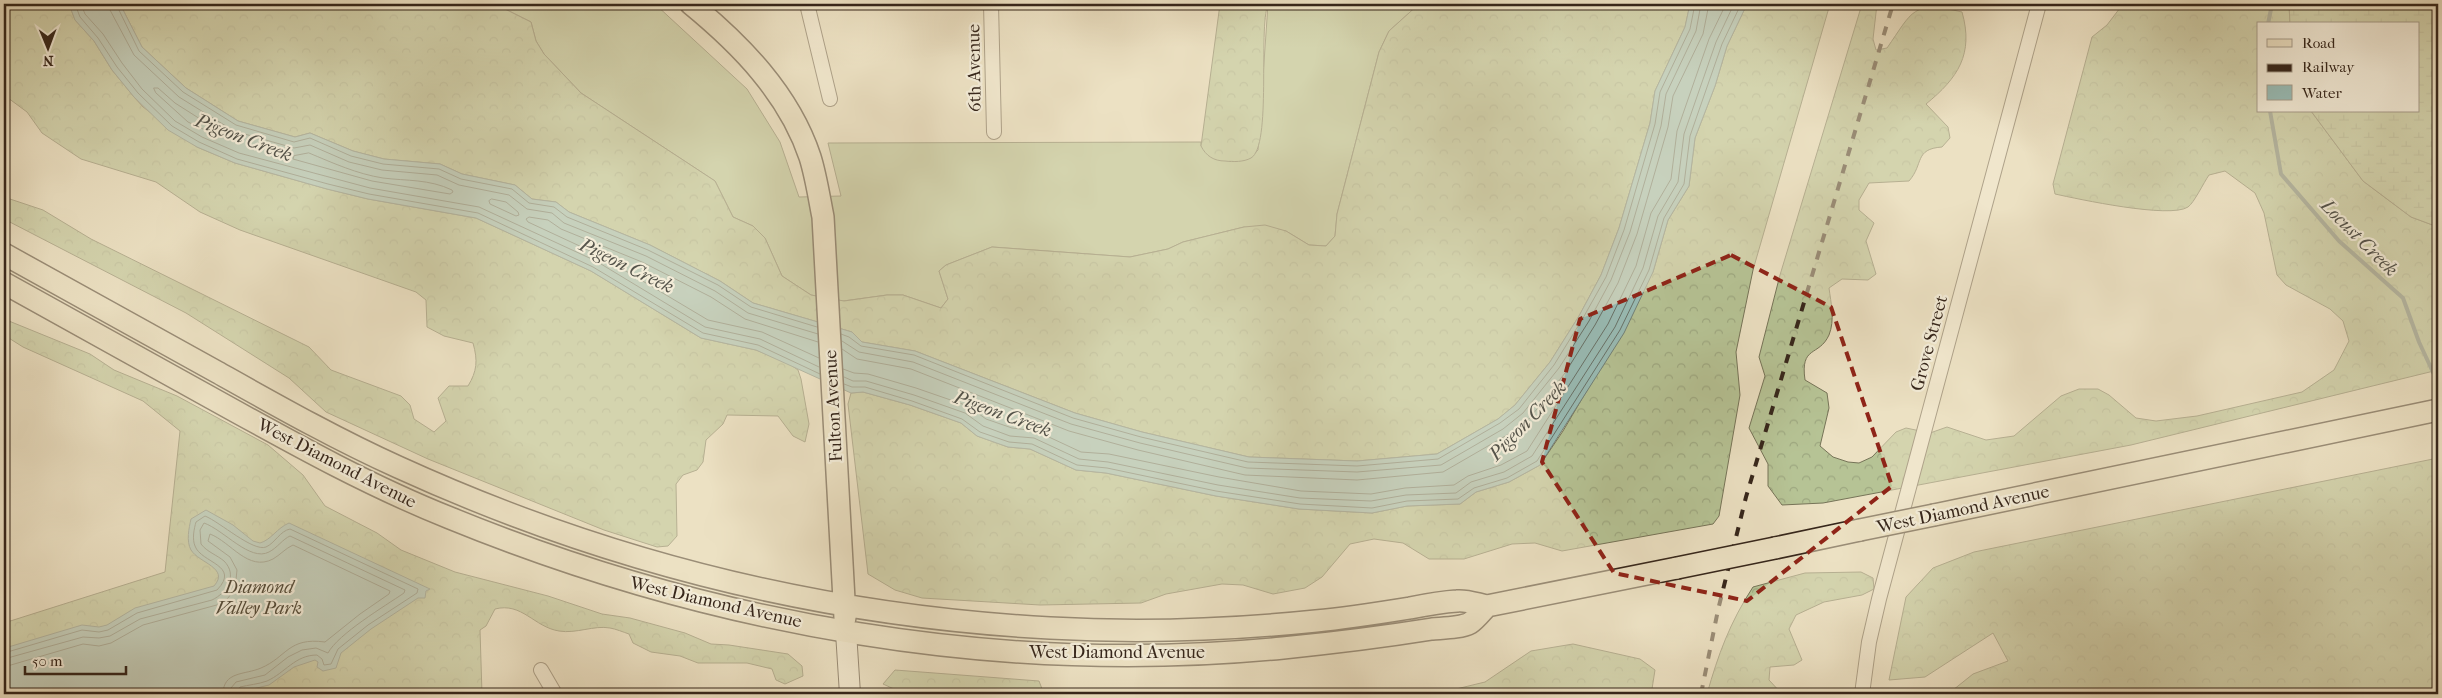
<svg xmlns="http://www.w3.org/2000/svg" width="2442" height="698" font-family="'IM FELL French Canon',serif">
<defs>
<pattern id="forest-crowns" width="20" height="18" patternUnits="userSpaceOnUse" patternTransform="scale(1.25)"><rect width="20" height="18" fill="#b6c395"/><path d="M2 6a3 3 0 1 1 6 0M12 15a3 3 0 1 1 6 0" fill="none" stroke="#9da780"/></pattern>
<pattern id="wetland-marsh" width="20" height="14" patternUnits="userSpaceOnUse" patternTransform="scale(1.25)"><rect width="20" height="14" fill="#b6c395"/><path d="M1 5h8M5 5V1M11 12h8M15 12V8" fill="none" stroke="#9da780"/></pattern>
</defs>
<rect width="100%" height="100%" fill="#ece1c3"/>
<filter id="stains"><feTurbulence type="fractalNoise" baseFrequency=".004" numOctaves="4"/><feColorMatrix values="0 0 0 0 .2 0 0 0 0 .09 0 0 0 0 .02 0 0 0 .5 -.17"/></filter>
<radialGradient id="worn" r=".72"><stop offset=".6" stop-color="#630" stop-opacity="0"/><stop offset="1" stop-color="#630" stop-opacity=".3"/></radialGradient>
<!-- grass -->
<path fill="#b6c395" stroke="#767458" d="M495,4H655L747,89L780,142L799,197L841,196L828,143L1201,142V146C1221,155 1241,170 1258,150L1268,4H1419L1389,31L1379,52L1337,214L1335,236L1326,246L1309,245L1286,231L1244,227L1183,242L1168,249L1130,257L992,247L946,265L939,271L948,299L941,308L903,295H887L843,301L811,295L782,276L765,238L753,226L733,217L715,181L581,93L544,54L536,41L531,22Z"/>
<!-- forest -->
<path fill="url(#forest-crowns)" stroke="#767458" d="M4,4H69L75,20L94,41L112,70L134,97L143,107L197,147L235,163L327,189L368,199L476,218L591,271L701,338L756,350L788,363L798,370L801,379L809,424L805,442L793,436L778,416L727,415L723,424L706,440L703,462L697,470L683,475L676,484L677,536L668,546L657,547L604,530L428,459L326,412L289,378L186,313L4,219V197L43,210L91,239L309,347L331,370L401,396L410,405L414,419L434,432L446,421L438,398L449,386H468C477,371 478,361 473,343L444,336L427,327L426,300L416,292L240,230L200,212L156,182L81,159L42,133L27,112L4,95Z
M120,4H495L531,22L536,41L544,54L581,93L715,181L733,217L753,226L765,238L782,276L811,295L844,301L887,295H903L941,308L948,299L939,271L946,265L992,247L1130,257L1168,249L1183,242L1244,227L1265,225L1286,231L1309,245L1326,246L1335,236L1337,214L1379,52L1389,31L1419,4H1690L1685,27L1655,91L1650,123L1619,228L1601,275L1579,316L1550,362L1515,405L1498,419L1437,454L1357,461L1249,457L1142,432L1075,413L915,351L862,342L852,332L753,303L720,281L650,245L569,212L556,202L532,199L515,185L462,174L440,164L384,159L353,151L310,133L295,137L238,121L186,88L142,47Z
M1220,4H1268C1258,30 1272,146 1251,158C1244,162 1233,162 1225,161C1214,161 1206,156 1201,146Z
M1747,4H1830L1753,270L1736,352L1740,395L1719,516L1713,524L1562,551L1535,543L1512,544L1464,559H1429L1403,543L1374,539L1350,544L1322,577L1305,588L1273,594L1243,585L1222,584L1166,594L1141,603L1040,605L922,598L895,590L868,574L848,404L851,393L863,392L910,405L961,423L977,436L1008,447L1030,449L1076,470L1106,473L1216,496L1299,509L1372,513L1407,506L1460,504L1476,492L1509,482L1540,465L1563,431L1593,380L1653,272L1668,220L1689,186L1695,138L1715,86L1727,46Z
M1862,4H1877L1873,39L1876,50L1887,48C1913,11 1912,0 1962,12C1974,54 1958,78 1926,104L1948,127L1950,138L1942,147C1914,149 1924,164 1909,181L1869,183L1859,200V210L1874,223L1866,241L1876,274L1868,280L1842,279L1829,288C1831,303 1835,320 1829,335C1819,357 1800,345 1805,380L1827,393L1829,408L1820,446L1833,457L1848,462L1859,463L1872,457L1896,432L1906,428L1930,433L1947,427L1986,440L2014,436L2061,396L2079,389H2098L2109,395L2136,418L2156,421L2197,416L2302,392L2334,370L2349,341L2343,321L2330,309L2286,285L2277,275L2264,213L2255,193L2225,171L2209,175C2204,182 2194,203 2188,207C2170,219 2078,199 2055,194L2053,184L2092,37L2107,25L2123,4H2289L2290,24H2258V111H2311L2363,181L2411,217L2438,227V370L2131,445L1823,503L1782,505L1768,486V464L1749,428L1765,376L1759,357L1780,275Z
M4,319L90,354L114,370L177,396L268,445L303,475L325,506L377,533L401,550L455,572L548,596L602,614L630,618L685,633L711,644L729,645L788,654L802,666L803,676L785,684L776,680L772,669L747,663H698L680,656L651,652L633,643L629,634C623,632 616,629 610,628C594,625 576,634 559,631C534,627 522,602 495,609L486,626L480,630L482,694H4V623L165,572L180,431L143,401L23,347L4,335Z
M2438,458V694H1948L1973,674L2008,661L1993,633L1925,677L1889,680L1906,597L1933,568L1974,552Z
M1861,572L1873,578L1874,589L1862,595L1824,602L1796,615L1789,629L1802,660L1794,665L1770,667L1769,680L1782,694H1707C1718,655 1730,622 1753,587L1805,573Z
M1573,644L1640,659L1655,670L1652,689L1643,694H1424L1452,690L1485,682L1531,651Z
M895,670L1039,681L1044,694H905L883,684Z"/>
<!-- wetland -->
<path fill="url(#wetland-marsh)" stroke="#767458" d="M2289,4H2438V227L2411,217L2363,181L2311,111H2418V24H2290Z"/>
<!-- water -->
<path fill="#99bdb7" stroke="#718179" d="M69,4H120L142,47L186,88L238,121L295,137L310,133L353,151L384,159L440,164L462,174L515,185L532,199L556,202L569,212L650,245L720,281L753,303L852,332L862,342L915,351L1075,413L1142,432L1249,457L1357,461L1437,454L1498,419L1515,405L1550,362L1579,316L1601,275L1619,228L1650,123L1655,91L1685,27L1690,4H1747L1727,46L1715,86L1695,138L1689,186L1668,220L1653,272L1624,333L1540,465L1509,482L1476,492L1460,504L1407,506L1372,513L1299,509L1216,496L1106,473L1076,470L1030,449L1008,447L977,436L961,423L910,405L863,392L851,393L756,350L701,338L591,271L476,218L368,199L327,189L235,163L197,147L168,130L134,97L112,70L94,41L75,20Z
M206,510L233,525L253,541L260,543C271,540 277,528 289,523L430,589L426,591L425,598H418L371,629L341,653L336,668L323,671L317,667L318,662L315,660L294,667L269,685L232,694H4L5,648L82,625L99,627L107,625L135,608L214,586C230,568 199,563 191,550C186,541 189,528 191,519Z"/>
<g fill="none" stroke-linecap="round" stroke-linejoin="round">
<!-- shore -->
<path stroke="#687269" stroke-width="1" d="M75,4L80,17L98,38L117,67L138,93L172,126L199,142L237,159L328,184L369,194L478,213L593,267L703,333L758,345L820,374
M81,4L85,14L103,34L122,63L142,89L175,121L202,137L239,153L370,188L479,207L596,261L705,327L760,339L819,367
M109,4L110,10L134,55L179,97L234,131L294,148L310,145L349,162L382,170L437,175L459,185L509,195L527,209L552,213L564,223L646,256L715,291L748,313L818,334
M116,4L139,51L183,92L236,125L294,142L310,138L351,156L383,164L439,169L461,179L512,189L529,203L554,207L567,217L648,250L718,285L751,307L817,327
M154,88H158L175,103L219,131V134L216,135L188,122L156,93Z
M309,153C333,163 357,174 383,178C407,181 429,179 452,190L453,192L450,194L372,181L293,159L294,156Z
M492,199L506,202L518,212L519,215L516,216L490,204L489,201Z
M841,334L849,337L861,346L914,355L1073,418L1141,437L1248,462L1357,466L1438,459L1500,423L1519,409L1554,365L1583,318L1606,277L1624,230L1655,124L1660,92L1690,29L1695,4
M842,341L859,352L913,362L1071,424L1140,443L1247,468L1357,472L1441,465L1503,429L1523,413L1559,368L1589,321L1611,280L1630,232L1661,126L1666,94L1696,31L1701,4
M818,342L745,319L711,297L642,262L561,229L548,220L529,217L526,219L528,222L599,255L708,320L762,332L819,358
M842,349L857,359L911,369L1069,431L1138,450L1245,475L1357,480L1443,472L1507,435L1529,419L1565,373L1595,325L1618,283L1637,234L1668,127L1673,96L1703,34L1709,4
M843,369L854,373L868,374L916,388L968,406L986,419L1012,428L1036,431L1081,452L1109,454L1219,477L1301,491L1371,494L1405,488L1454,485L1468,476L1501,465L1527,451L1608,324L1636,266L1651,213L1671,179L1677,131L1709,39L1726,4
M844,377L853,381H866L914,395L965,413L983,426L1010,436L1034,438L1079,459L1108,462L1218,485L1300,498L1371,501L1406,495L1456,493L1471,482L1504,472L1532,456L1615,327L1643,268L1658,216L1678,182L1684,134L1716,42L1734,4
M844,384L852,387H865L912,401L962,419L980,432L1009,442L1032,444L1077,465L1107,468L1216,491L1300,504L1372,508L1407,501L1458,499L1474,488L1507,478L1537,461L1620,330L1649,270L1664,218L1684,184L1690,136L1722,44L1741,4
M4,653L82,630L99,632L108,630L137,613L217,590C241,565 201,563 195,546C192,539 194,529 196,522L205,516C220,522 253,552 266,547C275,543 280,531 290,529L418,589L417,593L368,625L338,649L331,664L324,665L322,659L317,655C295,655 285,673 267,681C259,684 248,685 240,687L236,694
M4,659L83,637L99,638L110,636L140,619L212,600C227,593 238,575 224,561C217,555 207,552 201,544L200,530L204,523C224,530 250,562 269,552C277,548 283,539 290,536L405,590L404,593C385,606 338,634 328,653L316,648L302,650L288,657L265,675L236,682L231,688L230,694
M4,667L83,644L99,646L111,643L143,625L224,603L235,589L237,570L230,557L208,541L210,534C231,542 248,572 273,559C280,555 286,548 293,545L390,591L389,594L360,614L325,642C288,637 287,657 261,668C245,675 223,671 223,694"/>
<!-- stream -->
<path stroke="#718179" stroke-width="4" d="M2268,24L2272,4
M2270,111L2281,174L2339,241L2403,298L2419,342L2438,383"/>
<defs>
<path id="minor" d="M807,4L830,99
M991,4L994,132
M541,670L555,694
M1862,694L1869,642L1879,599L2039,4"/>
<path id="secondary" d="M846,632L850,694"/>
<path id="primary" d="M691,4C741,45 789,94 810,157C816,176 819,197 823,217L845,618
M4,254C75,293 146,333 217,372C276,405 336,439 398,467C604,561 823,616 1050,628C1138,633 1228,630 1316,621C1348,618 1379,613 1410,608C1425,605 1441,602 1457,601C1467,600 1477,604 1487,606L1677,568
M4,283C77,324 151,364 224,405C298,446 372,487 450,518C712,625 1000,676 1283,648C1333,643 1382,637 1432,629C1443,628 1461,628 1470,623C1476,619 1482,611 1487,606
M1934,515L2438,410
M1775,548L1860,530"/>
</defs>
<!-- minor casing -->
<use href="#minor" stroke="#645545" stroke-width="16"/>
<!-- secondary casing -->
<use href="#secondary" stroke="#36261b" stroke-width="22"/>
<!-- primary casing -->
<use href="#primary" stroke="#36261b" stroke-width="24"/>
<!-- minor -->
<use href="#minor" stroke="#f3ecd8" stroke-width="14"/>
<!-- secondary -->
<use href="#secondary" stroke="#f3ecd8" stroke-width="20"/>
<!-- primary -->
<use href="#primary" stroke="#ece1c3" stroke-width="21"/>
<!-- rail -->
<path stroke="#36261b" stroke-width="4" stroke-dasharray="9 9" stroke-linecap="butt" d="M1701,694L1718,610L1746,497L1893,4"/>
<defs>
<path id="primary-bridge" d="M1860,530L1934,515
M1677,568L1775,548"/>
</defs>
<!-- primary-bridge casing -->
<use href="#primary-bridge" stroke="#36261b" stroke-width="24" stroke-linecap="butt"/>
<!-- primary-bridge -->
<use href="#primary-bridge" stroke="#ece1c3" stroke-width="21"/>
</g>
<!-- marked area -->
<path d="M0 0H2442V698H0ZM1731,255L1831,307L1892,486L1747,601L1614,573L1542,462L1580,319Z" fill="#ece1c3" fill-opacity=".55" fill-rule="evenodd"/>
<path fill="none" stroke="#8f2418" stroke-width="4" stroke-dasharray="10 6" stroke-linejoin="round" d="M1731,255L1831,307L1892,486L1747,601L1614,573L1542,462L1580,319Z"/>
<g text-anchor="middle" stroke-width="4.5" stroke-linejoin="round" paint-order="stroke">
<!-- street labels -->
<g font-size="18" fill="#36261b" stroke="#f3ecd8">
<text transform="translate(974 68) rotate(-91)" y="6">6th Avenue</text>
<text transform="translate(1929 343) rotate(-75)" y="6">Grove Street</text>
<text transform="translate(833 406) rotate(-93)" y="6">Fulton Avenue</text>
<text transform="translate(337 463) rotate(27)" y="6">West Diamond Avenue</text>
<text transform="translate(1963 509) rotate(-12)" y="6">West Diamond Avenue</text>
<text transform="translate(716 602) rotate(13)" y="6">West Diamond Avenue</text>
<text x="1117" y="658">West Diamond Avenue</text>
</g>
<!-- park labels -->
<g font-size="18" font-style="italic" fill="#564d3a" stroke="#f3ecd8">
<text x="259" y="593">Diamond<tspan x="259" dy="21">Valley Park</tspan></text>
</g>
<!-- water labels -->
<g font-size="19" font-style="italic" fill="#54534a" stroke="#f3ecd8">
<text transform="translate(244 137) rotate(21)" y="7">Pigeon Creek</text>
<text transform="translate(2360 237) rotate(45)" y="7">Locust Creek</text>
<text transform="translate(627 265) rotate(26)" y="7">Pigeon Creek</text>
<text transform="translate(1003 413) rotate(20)" y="7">Pigeon Creek</text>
<text transform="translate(1527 420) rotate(-46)" y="7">Pigeon Creek</text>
</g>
</g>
<!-- margin -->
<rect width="2442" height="698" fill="none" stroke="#ece1c3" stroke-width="20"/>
<rect x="5" y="5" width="2432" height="688" fill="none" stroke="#36261b" stroke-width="2.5"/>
<rect x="10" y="10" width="2422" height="678" fill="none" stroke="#36261b"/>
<!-- legend -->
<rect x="2257" y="22" width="162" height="90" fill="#f3ecd8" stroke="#a79d8c"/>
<rect x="2267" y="39" width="25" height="8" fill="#ece1c3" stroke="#a79d8c"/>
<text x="2302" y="48" font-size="15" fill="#36261b">Road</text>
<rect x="2267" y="64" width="25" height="8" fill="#36261b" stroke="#a79d8c"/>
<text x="2302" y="72" font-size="15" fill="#36261b">Railway</text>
<rect x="2267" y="85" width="25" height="15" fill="#99bdb7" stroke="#a79d8c"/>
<text x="2302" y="98" font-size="15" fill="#36261b">Water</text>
<!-- north arrow -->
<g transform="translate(48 48) rotate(179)" stroke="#f3ecd8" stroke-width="4" paint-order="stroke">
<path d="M0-4L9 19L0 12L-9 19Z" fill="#36261b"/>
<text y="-8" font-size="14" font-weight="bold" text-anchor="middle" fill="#36261b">N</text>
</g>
<!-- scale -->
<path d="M25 666v8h101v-8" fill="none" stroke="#36261b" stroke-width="2.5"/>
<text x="32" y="666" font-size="15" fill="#36261b" stroke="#f3ecd8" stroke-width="4" paint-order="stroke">50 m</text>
<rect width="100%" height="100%" filter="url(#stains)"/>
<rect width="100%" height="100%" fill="url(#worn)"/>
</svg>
